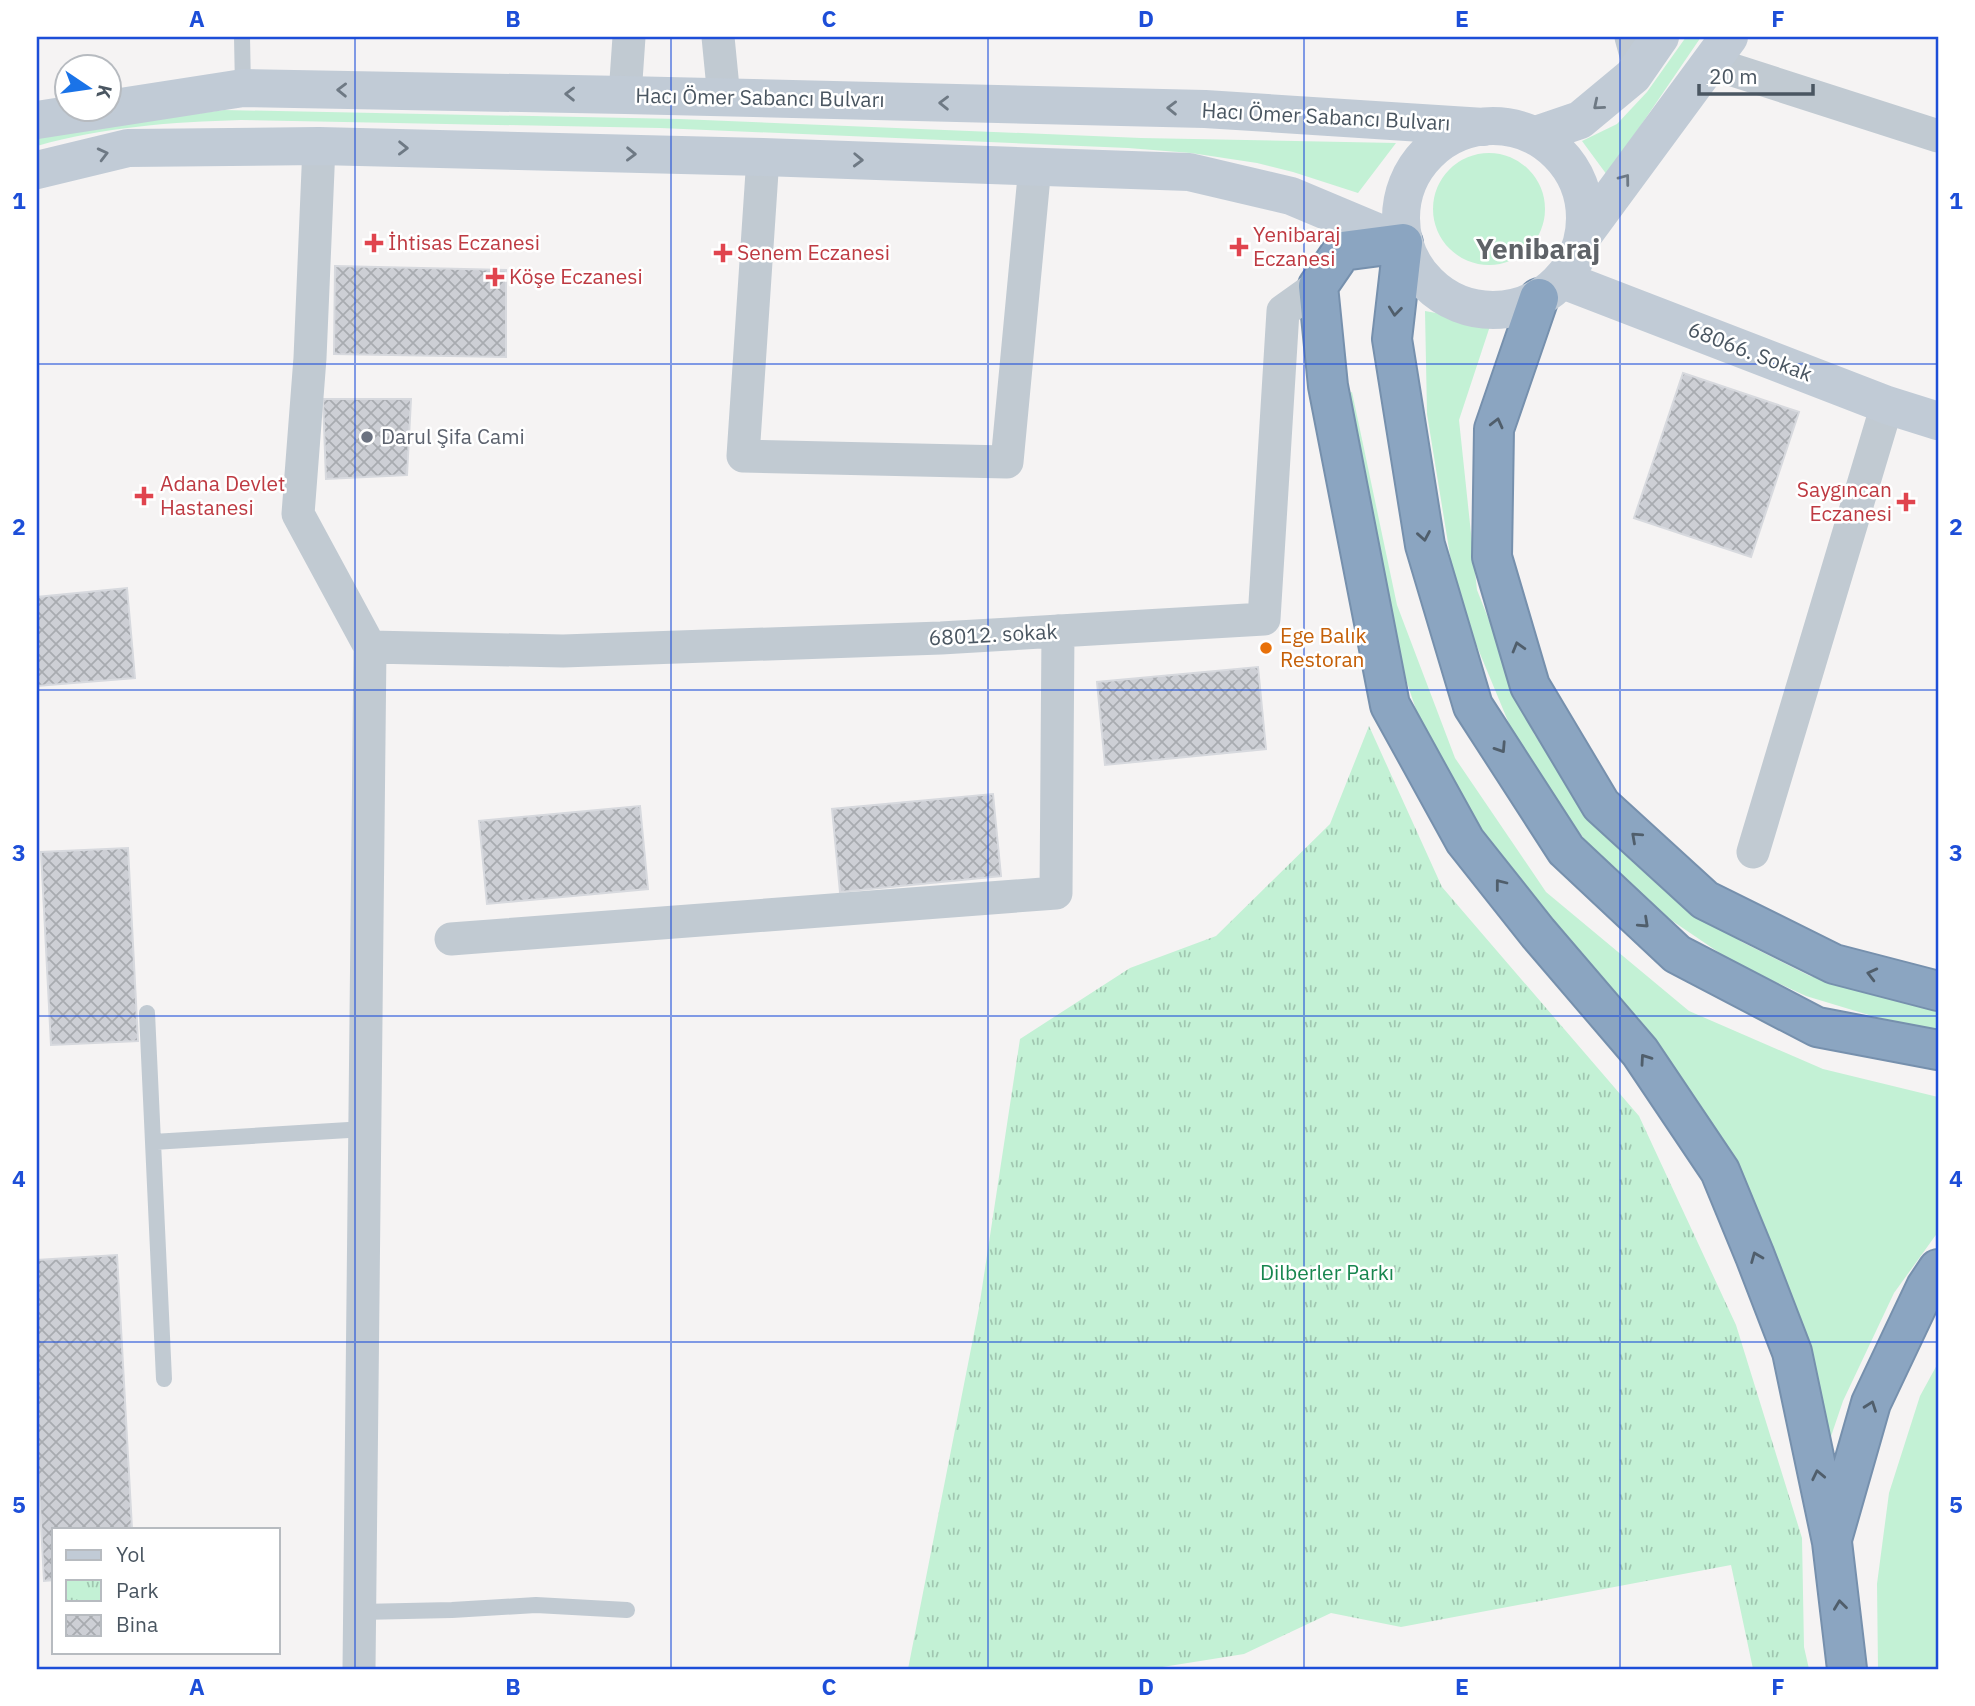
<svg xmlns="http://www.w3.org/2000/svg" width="1975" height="1706" font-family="'IBM Plex Sans',sans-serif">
<defs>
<pattern id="park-tufts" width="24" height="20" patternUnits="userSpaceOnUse" patternTransform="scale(1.75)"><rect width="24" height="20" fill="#c3f1d5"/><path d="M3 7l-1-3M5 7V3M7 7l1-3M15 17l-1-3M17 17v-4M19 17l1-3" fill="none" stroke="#a0c6b0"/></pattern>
<pattern id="building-cross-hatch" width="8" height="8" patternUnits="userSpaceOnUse" patternTransform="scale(1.75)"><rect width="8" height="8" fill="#cdcfd5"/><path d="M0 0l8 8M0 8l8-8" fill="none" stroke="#a8abb0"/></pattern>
</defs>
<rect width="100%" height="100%" fill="#f5f3f3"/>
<!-- grass -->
<path fill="#c3f1d5" d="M1686,37H1701L1607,175L1582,141L1617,124L1647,92Z
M224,110L680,119L1141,138L1396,143L1358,193L1293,172L1257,163L1191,153L1128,148L660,128L241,120C172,122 103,127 37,146V135Z
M1433 209a56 56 0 1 1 112 0a56 56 0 1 1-112 0Z
M1425,311L1491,323L1459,420L1477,590L1534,734L1598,828L1657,883L1742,942L1810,976L1905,1003L1938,1008V1029L1902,1025L1806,996L1733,962L1640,899L1587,843L1517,743L1457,598L1427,414Z
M1352,392L1397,605L1455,758L1546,892L1689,1011L1823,1069L1938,1097V1232L1894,1293L1843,1401L1825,1454L1792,1307L1478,833L1430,752L1385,616L1342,395Z
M1938,1363V1669H1878L1877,1584L1889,1493L1920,1396Z"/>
<!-- park -->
<path fill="url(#park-tufts)" d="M1369,726L1442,887L1639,1116L1736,1325L1802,1538L1804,1647L1809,1669H1753L1731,1565L1401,1627L1331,1613L1244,1654L1150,1669H908L979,1308L1020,1039L1130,968L1216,936L1330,824Z"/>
<!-- building -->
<path fill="url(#building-cross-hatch)" stroke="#d7d9de" stroke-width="2" d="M335,266L506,270V357L334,354Z
M1683,373L1799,412L1751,557L1634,518Z
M323,399H411L407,475L326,479Z
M127,588L135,678L37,686V597Z
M1258,667L1266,749L1105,765L1097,682Z
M993,794L1001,876L840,892L832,809Z
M640,806L648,889L487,904L479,821Z
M128,848L138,1041L51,1045L41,852Z
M117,1255L132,1529H54V1580L44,1581L37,1448V1260Z"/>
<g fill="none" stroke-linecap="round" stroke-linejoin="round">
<defs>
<path id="motorway" d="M1539,298L1494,429L1492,557L1530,686L1601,805L1705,900L1834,964L1938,991
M1833,1536L1871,1403L1926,1287L1938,1269
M1847,1669L1832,1542L1792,1352L1755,1256L1720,1171L1640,1052L1538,933L1465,841L1390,705L1328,386L1318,286L1342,251L1403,243L1392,339L1425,545L1473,706L1566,850L1677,954L1817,1027L1938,1050"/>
</defs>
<!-- motorway casing -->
<use href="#motorway" stroke="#7690ad" stroke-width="42"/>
<!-- service -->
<path stroke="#c1cad2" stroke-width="16" d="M242,37L243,88
M147,1013L164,1379
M153,1142L365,1129
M360,1612L452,1610L536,1605L627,1610"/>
<!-- minor -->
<path stroke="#c1cad2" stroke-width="33" d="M718,37L724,98
M1631,37L1639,66
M1711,63L1938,136
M625,95L629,37
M319,146L310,358L298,514L370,647L359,1669
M763,157L743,456L1007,462L1035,166
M370,647L563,651L941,638L1264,619L1283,311L1318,286
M1753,852L1887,405
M451,939L1056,893L1058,631"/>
<!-- secondary -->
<path stroke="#c1cbd6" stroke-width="38" d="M37,120L243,88L625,95L1205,109L1484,127
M1401 218a92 92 0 1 1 184 0a92 92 0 1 1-184 0Z
M1536,135L1580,120L1633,76L1660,37
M37,170L128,148L319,146L763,157L1189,172L1291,196L1403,243
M1584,234L1729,37
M1563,280L1887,405L1938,421"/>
<!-- motorway -->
<use href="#motorway" stroke="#8ba5c1" stroke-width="38"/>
</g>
<!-- one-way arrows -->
<defs><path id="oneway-chevron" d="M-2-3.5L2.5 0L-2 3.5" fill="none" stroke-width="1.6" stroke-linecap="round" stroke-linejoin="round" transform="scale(1.75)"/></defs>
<g stroke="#6e7984">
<use href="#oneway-chevron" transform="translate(342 90) rotate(-179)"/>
<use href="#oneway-chevron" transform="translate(570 94) rotate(-179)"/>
<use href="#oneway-chevron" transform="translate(944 103) rotate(-179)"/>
<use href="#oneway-chevron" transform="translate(1598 105) rotate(140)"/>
<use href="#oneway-chevron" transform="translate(1172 108) rotate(-179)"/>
<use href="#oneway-chevron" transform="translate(403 148) rotate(1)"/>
<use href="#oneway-chevron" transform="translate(103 154) rotate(-14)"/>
<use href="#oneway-chevron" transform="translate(631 154) rotate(1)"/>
<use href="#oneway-chevron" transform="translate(858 160) rotate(2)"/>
<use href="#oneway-chevron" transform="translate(1625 179) rotate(-53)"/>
</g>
<g stroke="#505e6b">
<use href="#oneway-chevron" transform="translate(1395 311) rotate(96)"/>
<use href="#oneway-chevron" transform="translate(1497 423) rotate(-76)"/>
<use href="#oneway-chevron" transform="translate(1424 536) rotate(80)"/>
<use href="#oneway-chevron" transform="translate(1518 647) rotate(-106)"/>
<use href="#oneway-chevron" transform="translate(1501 748) rotate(57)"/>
<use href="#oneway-chevron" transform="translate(1636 837) rotate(-138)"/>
<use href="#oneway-chevron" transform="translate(1500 884) rotate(-128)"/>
<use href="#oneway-chevron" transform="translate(1644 923) rotate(43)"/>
<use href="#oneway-chevron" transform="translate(1872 974) rotate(-166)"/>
<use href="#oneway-chevron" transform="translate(1645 1059) rotate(-125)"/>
<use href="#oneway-chevron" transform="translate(1756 1257) rotate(-112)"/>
<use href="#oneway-chevron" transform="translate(1871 1406) rotate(-70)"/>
<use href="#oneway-chevron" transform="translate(1818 1475) rotate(-102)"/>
<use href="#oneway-chevron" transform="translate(1840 1605) rotate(-97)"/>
</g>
<!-- grid -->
<path fill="none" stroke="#1d4ed8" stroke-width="2" stroke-opacity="0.55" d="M355,37V1669M671,37V1669M988,37V1669M1304,37V1669M1620,37V1669M37,364H1938M37,690H1938M37,1016H1938M37,1342H1938"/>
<!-- markers -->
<g fill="#e0444e" stroke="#fff" stroke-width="2.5">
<path d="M370.5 232.5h7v7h7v7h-7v7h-7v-7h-7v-7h7z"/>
<path d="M1235.5 236.5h7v7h7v7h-7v7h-7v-7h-7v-7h7z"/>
<path d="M719.5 242.5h7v7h7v7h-7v7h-7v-7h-7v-7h7z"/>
<path d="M491.5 266.5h7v7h7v7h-7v7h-7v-7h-7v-7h7z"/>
<path d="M140.5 485.5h7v7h7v7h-7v7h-7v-7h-7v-7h7z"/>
<path d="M1902.5 491.5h7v7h7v7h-7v7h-7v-7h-7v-7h7z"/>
</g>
<circle fill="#6b7280" stroke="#fff" stroke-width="2.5" cx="367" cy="437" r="7"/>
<circle fill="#e8710a" stroke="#fff" stroke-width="2.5" cx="1266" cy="648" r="7"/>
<g text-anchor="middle" stroke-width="5" stroke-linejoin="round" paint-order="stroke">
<!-- street labels -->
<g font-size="21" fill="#4a5661" stroke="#fff">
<text transform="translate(760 98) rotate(1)" y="7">Hacı Ömer Sabancı Bulvarı</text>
<text transform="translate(1326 117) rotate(3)" y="7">Hacı Ömer Sabancı Bulvarı</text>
<text transform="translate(1750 352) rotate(21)" y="7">68066. Sokak</text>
<text transform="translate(993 635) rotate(-3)" y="7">68012. sokak</text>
</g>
<!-- health labels -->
<g font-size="21" fill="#be3a42" stroke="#fff" text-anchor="start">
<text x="1253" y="242">Yenibaraj<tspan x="1253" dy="24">Eczanesi</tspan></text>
<text x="388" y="250">İhtisas Eczanesi</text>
<text x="737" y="260">Senem Eczanesi</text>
<text x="509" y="284">Köşe Eczanesi</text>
<text x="160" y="491">Adana Devlet<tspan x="160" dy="24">Hastanesi</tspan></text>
<text x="1892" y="497" text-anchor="end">Saygıncan<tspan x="1892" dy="24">Eczanesi</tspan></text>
</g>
<!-- worship labels -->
<g font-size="21" fill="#5b616d" stroke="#fff" text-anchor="start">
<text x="381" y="444">Darul Şifa Cami</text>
</g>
<!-- food labels -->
<g font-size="21" fill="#c56008" stroke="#fff" text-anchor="start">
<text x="1280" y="643">Ege Balık<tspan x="1280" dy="24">Restoran</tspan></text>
</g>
<!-- park labels -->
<g font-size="21" fill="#17864f" stroke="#fff">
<text x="1327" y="1280">Dilberler Parkı</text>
</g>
<!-- district labels -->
<g font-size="28" font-weight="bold" fill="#5f6368" stroke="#fff">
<text x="1538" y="259">Yenibaraj</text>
</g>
</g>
<!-- border -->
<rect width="1975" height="1706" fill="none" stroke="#ffffff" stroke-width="77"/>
<!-- legend -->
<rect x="52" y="1528" width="228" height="126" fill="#ffffff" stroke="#b7bbc0" stroke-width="2"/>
<rect x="66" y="1550" width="35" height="10" fill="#c1cbd6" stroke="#b7bbc0" stroke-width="2"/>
<text x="116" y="1562" font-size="21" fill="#4a5661">Yol</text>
<rect x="66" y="1580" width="35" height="21" fill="url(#park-tufts)" stroke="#b7bbc0" stroke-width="2"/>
<text x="116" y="1598" font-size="21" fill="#4a5661">Park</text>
<rect x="66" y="1615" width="35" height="21" fill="url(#building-cross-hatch)" stroke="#b7bbc0" stroke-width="2"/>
<text x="116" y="1632" font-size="21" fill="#4a5661">Bina</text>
<!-- north arrow -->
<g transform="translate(88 88) rotate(103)"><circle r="33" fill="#ffffff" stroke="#b7bbc0" stroke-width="2"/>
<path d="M0-5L12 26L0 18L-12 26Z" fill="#1a73e8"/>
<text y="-10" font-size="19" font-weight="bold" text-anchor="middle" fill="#4a5661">K</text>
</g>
<!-- scale -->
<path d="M1699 84v10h114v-10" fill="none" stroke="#4a5661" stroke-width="3.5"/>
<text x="1709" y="84" font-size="21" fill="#4a5661" stroke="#ffffff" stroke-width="5" paint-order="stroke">20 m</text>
<rect x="38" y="38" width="1899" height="1630" fill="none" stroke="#1d4ed8" stroke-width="2.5"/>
<g font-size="23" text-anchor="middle" font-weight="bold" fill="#1d4ed8">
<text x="197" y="27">A</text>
<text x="513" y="27">B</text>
<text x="829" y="27">C</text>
<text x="1146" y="27">D</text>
<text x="1462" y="27">E</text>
<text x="1778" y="27">F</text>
<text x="19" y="209">1</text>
<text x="1956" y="209">1</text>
<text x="19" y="535">2</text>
<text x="1956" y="535">2</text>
<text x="19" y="861">3</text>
<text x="1956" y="861">3</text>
<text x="19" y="1187">4</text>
<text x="1956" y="1187">4</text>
<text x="19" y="1513">5</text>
<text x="1956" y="1513">5</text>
<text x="197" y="1695">A</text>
<text x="513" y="1695">B</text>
<text x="829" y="1695">C</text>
<text x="1146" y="1695">D</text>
<text x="1462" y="1695">E</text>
<text x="1778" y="1695">F</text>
</g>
</svg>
